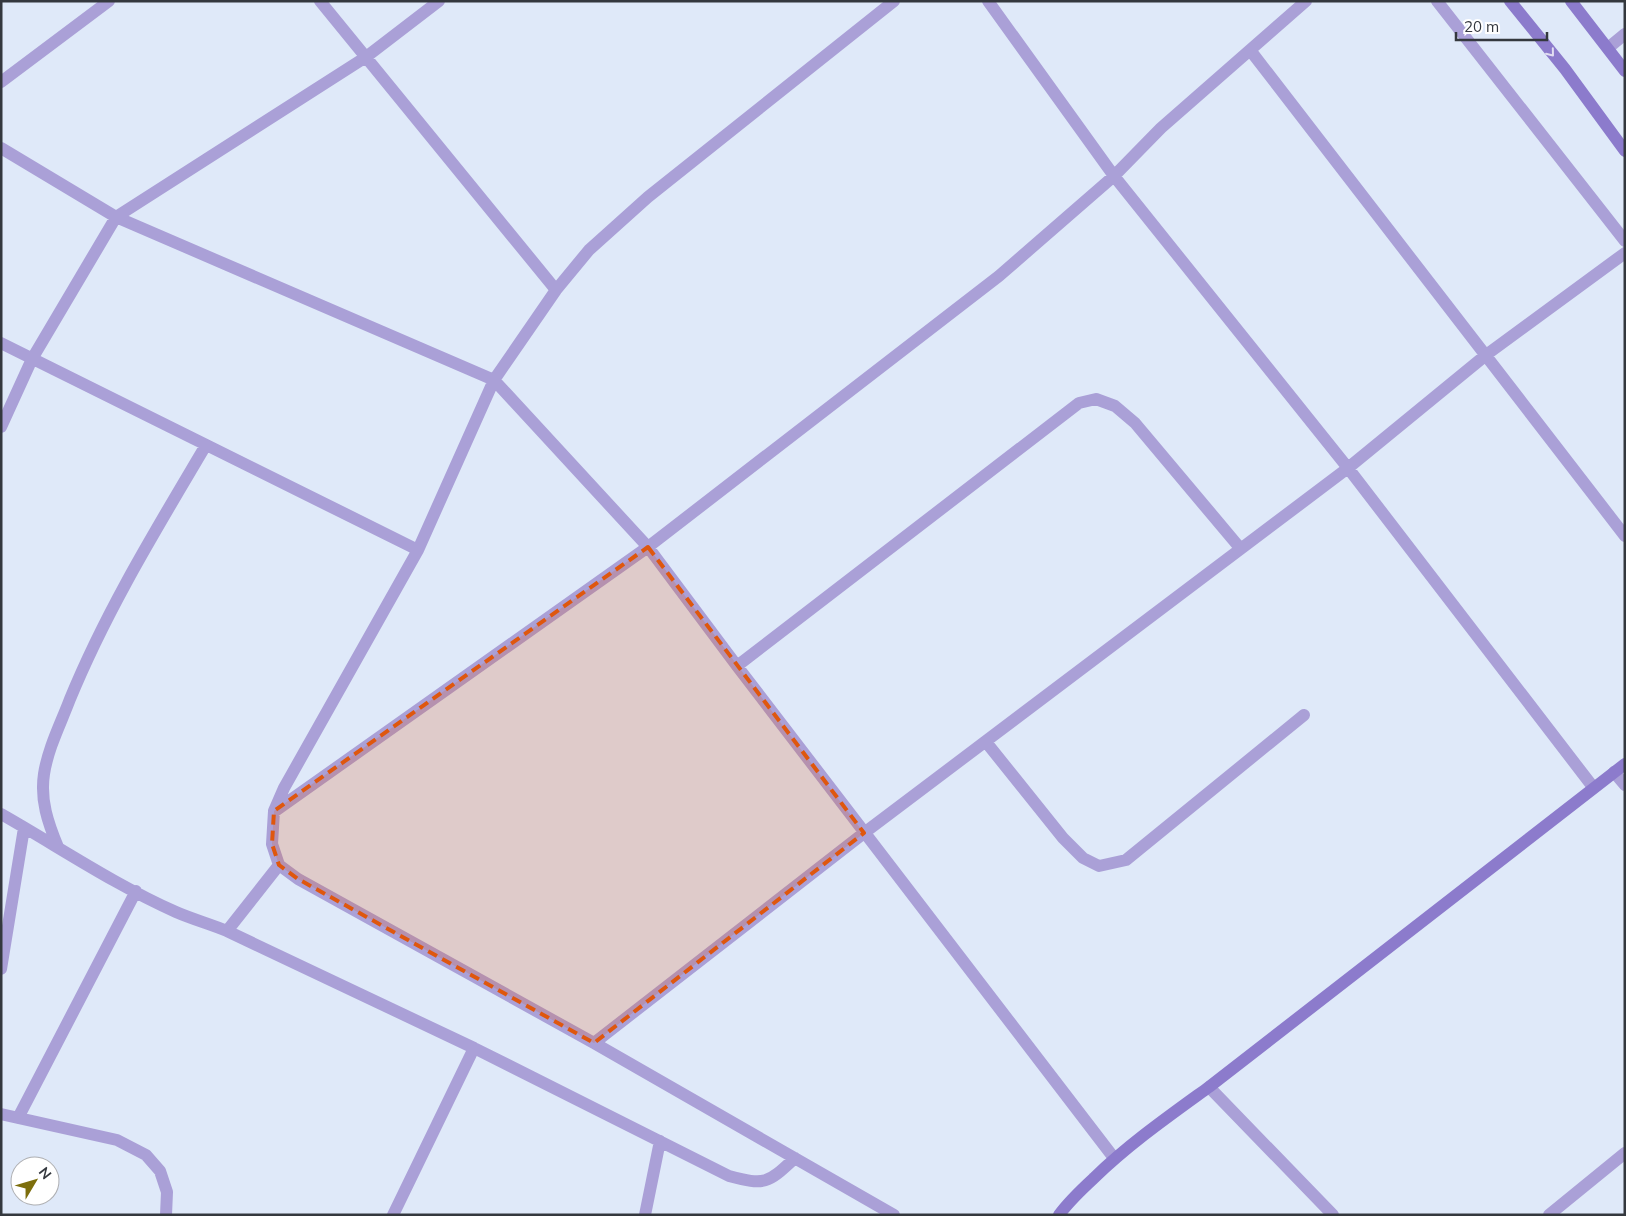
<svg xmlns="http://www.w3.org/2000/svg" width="1626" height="1216" font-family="Mulish,sans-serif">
<rect width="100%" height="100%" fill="#dfe9f9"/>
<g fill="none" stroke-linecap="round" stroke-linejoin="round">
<!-- minor -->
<path stroke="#aaa0d7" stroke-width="12" d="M320,1L556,290
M988,1L1114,176L1348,468L1593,787
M1437,1L1625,241
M1608,48L1625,34
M1250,50L1625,536
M1,82L109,1
M1,148L116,217L494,380L648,547L737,666L1114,1158
M1,343L418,550
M1,427L32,359L116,217L366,57L439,1
M737,666L1079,403L1096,399L1115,406L1135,423L1240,548
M986,742L1063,838L1083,858L1099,866L1126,860L1304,715
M1614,772L1625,785
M275,811L648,547L999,276L1114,176L1161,128L1306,1
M1,814C59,847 115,885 176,912C192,919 210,924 227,931L279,865
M58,847C48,823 40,800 44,774C48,748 61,723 70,699C107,609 157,528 206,445
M227,931L474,1048L729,1176C766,1186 768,1183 795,1158
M1,969L24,828
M594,1043L864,833L1348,468L1486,355L1625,253
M1209,1087L1333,1215
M1,1114L117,1140L146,1155L160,1171L167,1192L166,1215
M18,1118L136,891
M393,1215L474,1048
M645,1215L660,1141
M894,1215L594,1043L298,879L279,865L272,844L274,811L284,788L418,550L494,380L556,290L589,250L648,197L894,1
M1549,1215L1625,1153"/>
<!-- secondary -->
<path stroke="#8c7bcc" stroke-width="12" d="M1510,1L1565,69L1625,151
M1571,1L1625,71
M1059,1215C1069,1201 1081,1190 1094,1178C1129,1144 1169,1116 1209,1087L1625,764"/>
</g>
<!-- one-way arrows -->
<defs><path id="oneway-chevron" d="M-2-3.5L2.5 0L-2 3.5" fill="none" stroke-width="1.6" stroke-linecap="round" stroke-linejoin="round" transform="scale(1.25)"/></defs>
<use stroke="#e2def2" href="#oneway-chevron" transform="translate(1551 53) rotate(51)"/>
<!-- marked area -->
<path fill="#df570e" fill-opacity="0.2" stroke="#df570e" stroke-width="4" stroke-dasharray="10 6" stroke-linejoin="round" d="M648,547L864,833L594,1043L298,879L279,865L272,844L274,811Z"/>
<!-- border -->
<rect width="1626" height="1216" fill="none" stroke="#34383e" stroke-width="5"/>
<!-- north arrow -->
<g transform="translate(35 1181) rotate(52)"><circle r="24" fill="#ffffff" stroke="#aeafb2"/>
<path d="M0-4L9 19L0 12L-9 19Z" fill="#7d6e0c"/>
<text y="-8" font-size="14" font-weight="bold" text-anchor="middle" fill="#34383e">N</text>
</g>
<!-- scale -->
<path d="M1456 32v8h91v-8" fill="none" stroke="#34383e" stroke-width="2.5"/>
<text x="1464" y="32" font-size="15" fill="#34383e" stroke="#ffffff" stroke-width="4" paint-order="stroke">20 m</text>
</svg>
